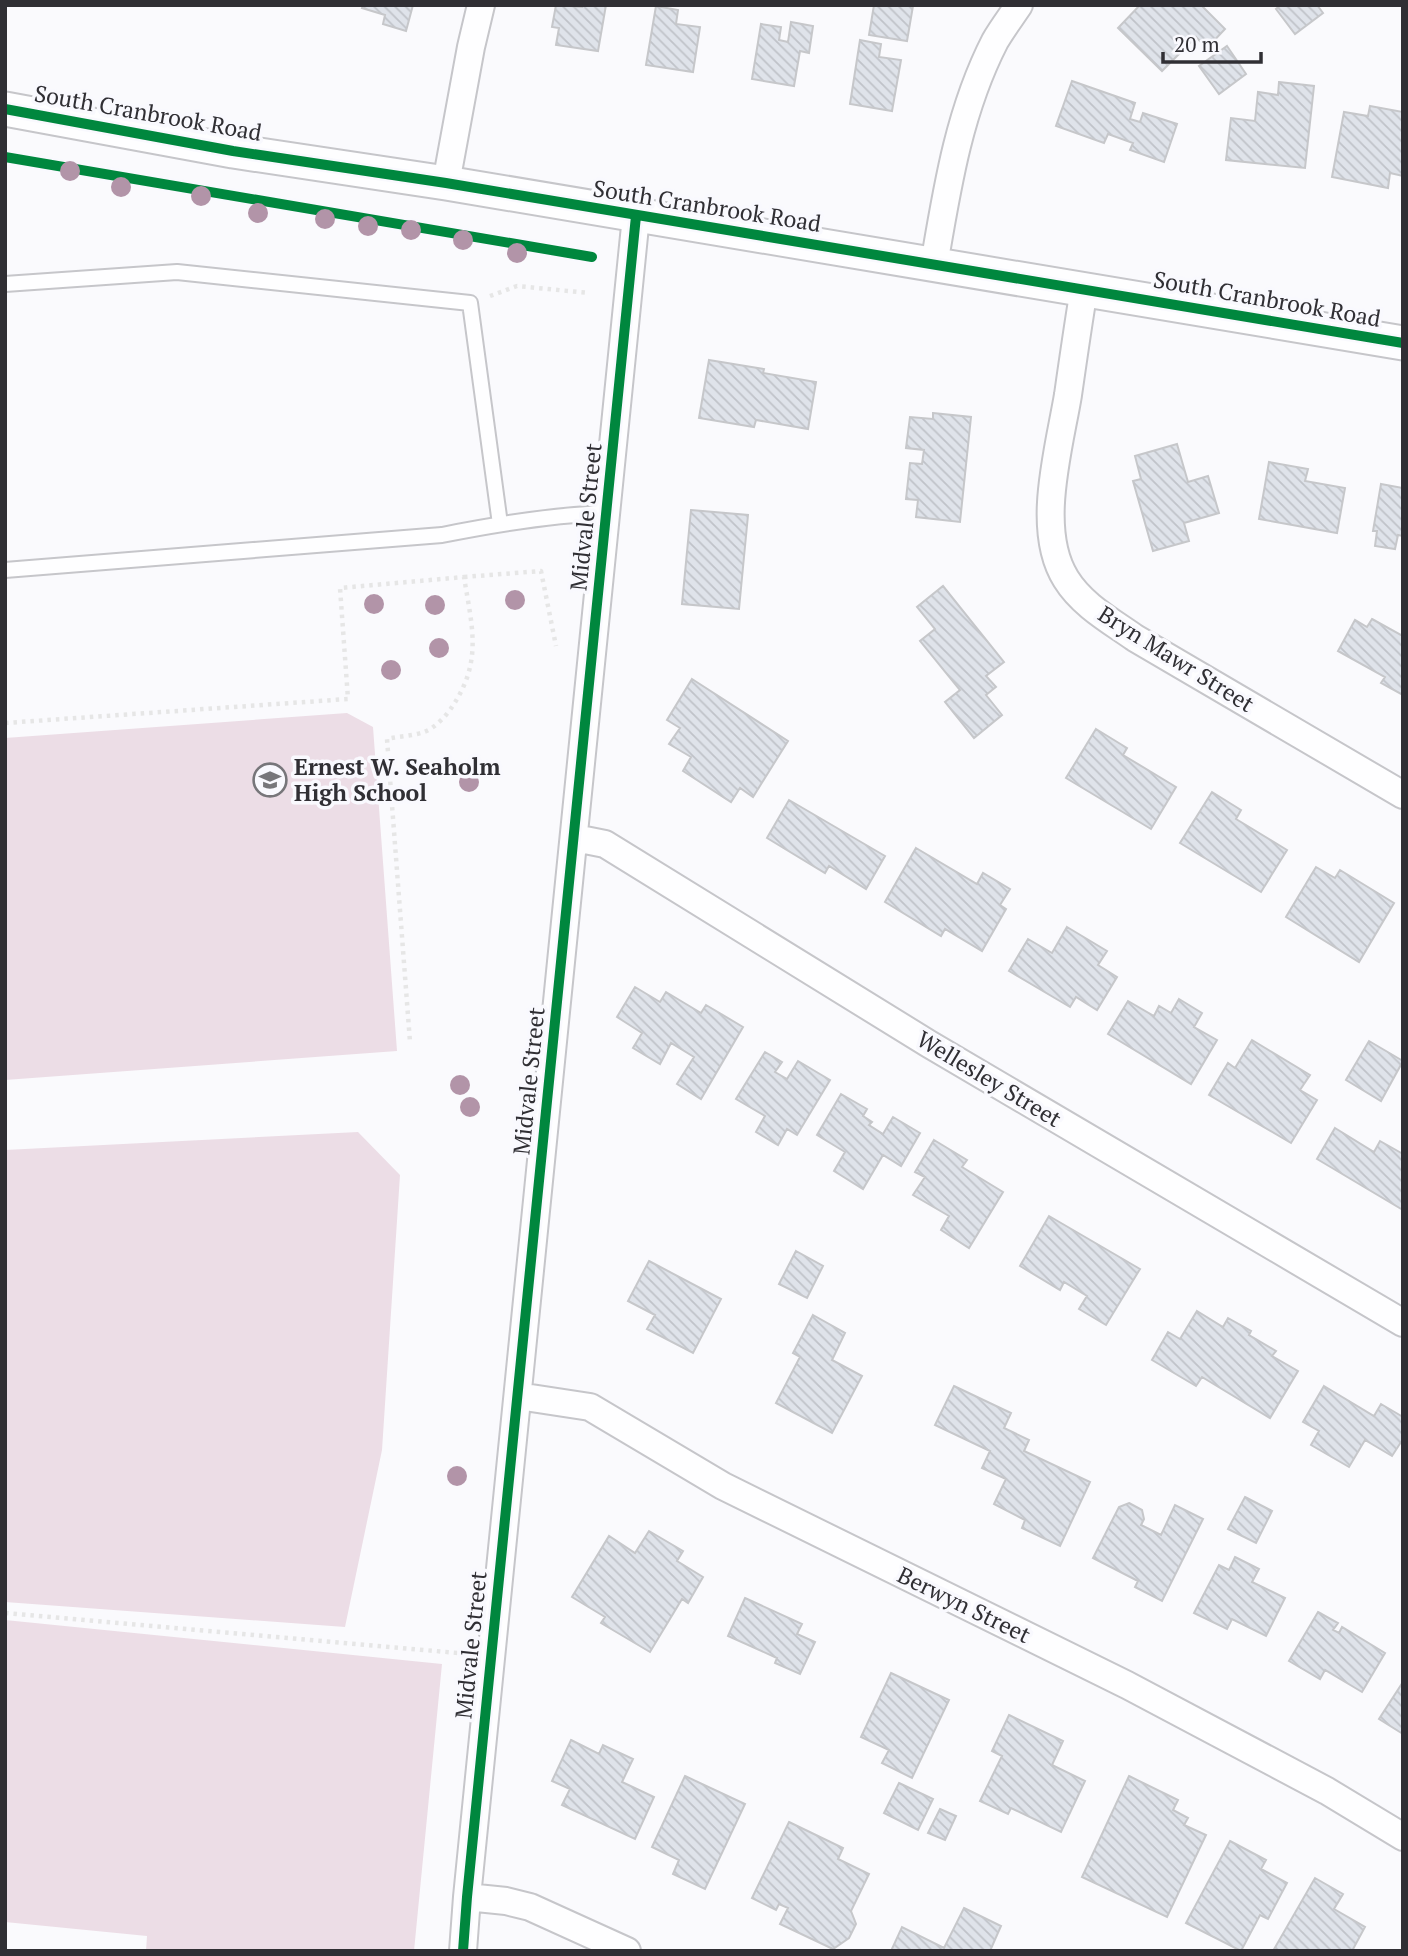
<svg xmlns="http://www.w3.org/2000/svg" width="1408" height="1956" font-family="'PT Serif',serif">
<defs>
<pattern id="building-back-hatch" width="6" height="6" patternUnits="userSpaceOnUse" patternTransform="scale(1.75)"><rect width="6" height="6" fill="#dfe3ea"/><path d="M-1 5l2 2M0 0l6 6M5-1l2 2" fill="none" stroke="#c0c3c9"/></pattern>
</defs>
<rect width="100%" height="100%" fill="#fafafd"/>
<!-- grass -->
<path fill="#ecdde6" d="M347,713L373,727L397,1051L5,1080V738Z
M358,1132L400,1175L382,1450L345,1627L5,1602V1150Z
M5,1620L442,1664L414,1951H146L147,1936L5,1922Z"/>
<!-- building -->
<path fill="url(#building-back-hatch)" stroke="#c6c7ca" stroke-width="2" d="M363,5H413L406,31L383,24L385,15L362,8Z
M556,5L582,7V5H606L598,51L556,45L559,28L552,27Z
M874,5L913,6L907,41L869,35Z
M1140,5H1201L1225,29L1207,48L1196,37L1162,71L1118,28Z
M1281,5H1317L1323,13L1295,34L1276,9Z
M656,6L678,10L676,24L700,27L693,72L646,65Z
M791,22L813,26L809,53L800,51L794,86L752,79L761,24L781,27L779,40L788,42Z
M860,40L881,44L879,57L901,60L892,111L850,104Z
M1227,46L1246,74L1219,94L1199,66Z
M1072,81L1135,103L1130,119L1140,122L1143,113L1177,124L1164,162L1130,150L1133,143L1108,134L1104,143L1056,126Z
M1279,82L1314,86L1305,168L1226,160L1231,118L1255,121L1258,92L1278,95Z
M1370,106L1403,112V176L1390,173L1388,188L1332,177L1344,112L1368,116Z
M709,360L764,369L763,373L816,382L808,429L756,420L754,427L699,418Z
M933,413L971,417L960,522L916,517L918,500L906,499L910,463L922,464L924,450L906,448L910,417L933,419Z
M1177,444L1188,482L1208,476L1219,513L1184,523L1189,541L1153,551L1133,481L1141,479L1135,456Z
M1269,462L1308,469L1305,481L1345,488L1337,533L1259,519Z
M1381,484L1403,488V536L1398,535L1395,549L1375,546L1377,531H1373Z
M691,510L748,515L739,609L682,604Z
M943,586L1004,662L986,676L996,687L986,695L1002,715L974,738L945,702L960,690L920,641L935,629L917,607Z
M1372,619L1403,636V695L1381,683L1385,677L1338,651L1355,620L1367,627Z
M692,679L788,741L753,797L740,788L731,802L683,771L691,757L669,744L680,728L667,720Z
M1096,729L1127,748L1123,755L1176,787L1151,829L1066,778Z
M1212,792L1241,810L1236,819L1287,850L1261,892L1180,843Z
M789,800L885,856L866,889L829,866L825,873L767,838Z
M916,848L977,884L983,873L1010,889L1000,905L1006,909L982,951L945,929L941,936L885,902Z
M1316,867L1335,878L1340,870L1394,903L1359,962L1286,917Z
M1067,927L1107,951L1098,965L1117,977L1097,1010L1076,997L1070,1007L1009,971L1028,939L1052,953Z
M635,987L660,1002L666,992L701,1013L706,1005L743,1027L701,1099L677,1084L694,1057L671,1043L660,1064L633,1048L642,1033L617,1017Z
M1179,999L1202,1013L1194,1027L1217,1040L1191,1084L1108,1034L1128,1001L1154,1016L1159,1006L1171,1013Z
M1252,1040L1310,1075L1300,1090L1317,1100L1291,1143L1209,1095L1228,1063L1235,1068Z
M1369,1041L1403,1061L1381,1101L1346,1080Z
M765,1052L782,1062L775,1072L787,1079L798,1061L830,1080L797,1135L787,1129L778,1145L756,1132L765,1116L736,1099Z
M841,1094L867,1109L863,1116L872,1122L869,1125L883,1134L893,1117L920,1133L901,1166L883,1155L863,1189L834,1171L845,1152L817,1135Z
M1335,1128L1374,1152L1380,1141L1403,1154V1210L1317,1159Z
M934,1140L967,1160L962,1167L1003,1192L969,1248L941,1230L949,1216L913,1195L925,1177L915,1172Z
M1049,1216L1140,1269L1106,1325L1079,1309L1087,1296L1064,1282L1060,1290L1020,1266Z
M796,1251L823,1266L807,1298L779,1284Z
M649,1261L721,1299L693,1353L647,1329L655,1315L628,1301Z
M1197,1311L1223,1327L1228,1318L1251,1331L1249,1335L1276,1351L1272,1356L1298,1371L1270,1418L1202,1377L1196,1386L1152,1360L1168,1332L1180,1339Z
M813,1315L845,1333L832,1360L862,1376L832,1433L776,1403L800,1357L793,1353Z
M954,1386L1011,1413L1004,1428L1029,1440L1024,1451L1090,1482L1060,1546L1022,1528L1025,1520L994,1504L1006,1479L982,1468L990,1451L935,1425Z
M1324,1386L1374,1416L1381,1404L1403,1417V1439L1392,1456L1365,1440L1349,1467L1311,1445L1319,1431L1303,1422Z
M1245,1497L1272,1511L1256,1543L1228,1529Z
M1129,1503L1142,1510L1144,1519L1141,1525L1161,1535L1175,1505L1203,1519L1162,1601L1135,1587L1138,1581L1093,1558L1119,1507Z
M649,1531L683,1551L677,1561L703,1577L688,1603L682,1599L650,1652L601,1623L605,1617L572,1597L609,1536L635,1553Z
M1235,1557L1259,1569L1252,1582L1285,1598L1266,1636L1232,1619L1227,1629L1194,1613L1219,1565L1229,1570Z
M745,1598L802,1624L797,1634L815,1642L800,1674L775,1663L777,1658L728,1636Z
M1318,1612L1338,1623L1333,1630L1339,1633L1342,1627L1385,1653L1362,1692L1325,1670L1320,1679L1289,1661Z
M891,1673L949,1700L912,1778L882,1763L889,1750L861,1737Z
M1403,1682V1734L1379,1719Z
M1009,1715L1063,1741L1052,1765L1085,1781L1061,1832L1011,1808L1008,1814L980,1801L1002,1756L992,1751Z
M571,1740L599,1754L603,1745L633,1759L622,1782L654,1797L635,1839L562,1805L570,1789L552,1781Z
M685,1776L745,1804L705,1889L673,1874L679,1860L652,1847Z
M1129,1776L1178,1800L1173,1810L1188,1818L1184,1825L1206,1835L1167,1917L1082,1877Z
M899,1783L933,1799L918,1830L884,1813Z
M940,1809L956,1816L945,1840L928,1833Z
M789,1822L843,1848L838,1859L869,1874L851,1911L856,1924L849,1938L833,1949L780,1924L788,1908L779,1904L776,1910L752,1898Z
M1230,1841L1266,1860L1261,1869L1287,1883L1268,1919L1260,1915L1241,1951L1186,1923Z
M1315,1878L1343,1894L1334,1909L1365,1927L1352,1951H1273Z
M964,1908L1001,1926L990,1951H891L902,1927L944,1948Z"/>
<g fill="none" stroke-linecap="round" stroke-linejoin="round">
<defs>
<path id="service" d="M5,284L177,272L470,303L500,524
M5,570L442,535C497,524 551,515 607,513"/>
<path id="minor" d="M446,183L471,47L481,5
M934,265C947,188 959,111 995,41C1002,29 1011,17 1019,5
M1084,289C1078,325 1073,360 1068,395C1059,449 1035,530 1066,579C1082,605 1111,621 1135,638L1403,795
M575,838L605,844L929,1044L1403,1323
M518,1396L590,1407L723,1486L1127,1685L1327,1791L1403,1837
M467,1897L506,1901L530,1907L627,1951
M463,1951L467,1897L636,216"/>
<path id="tertiary" d="M5,109L233,151L446,183L1403,343"/>
</defs>
<!-- service casing -->
<use href="#service" stroke="#c6c6ca" stroke-width="18"/>
<!-- minor casing -->
<use href="#minor" stroke="#c6c6ca" stroke-width="30"/>
<!-- tertiary casing -->
<use href="#tertiary" stroke="#c6c6ca" stroke-width="37"/>
<!-- path -->
<path stroke="#e6e6e6" stroke-width="4.5" stroke-dasharray="3.5 5" stroke-linecap="butt" d="M490,296L517,286L589,293
M464,577L541,571L556,646
M5,723L348,699L340,588L464,577C472,627 483,661 452,707C446,716 435,728 424,732C413,736 399,736 387,739L410,1042
M5,1613L458,1653"/>
<!-- service -->
<use href="#service" stroke="#fefeff" stroke-width="14"/>
<!-- minor -->
<use href="#minor" stroke="#fefeff" stroke-width="26"/>
<!-- tertiary -->
<use href="#tertiary" stroke="#fefeff" stroke-width="33"/>
<defs>
<path id="cycleway" d="M5,109L233,151L446,183L1403,343
M5,157L592,257
M463,1951L467,1897L636,216"/>
</defs>
<!-- cycleway casing -->
<use href="#cycleway" stroke="#f9f9fe" stroke-width="15"/>
<!-- cycleway -->
<use href="#cycleway" stroke="#00873e" stroke-width="10"/>
</g>
<!-- trees -->
<g fill="#b294a8">
<circle cx="70" cy="171" r="10"/>
<circle cx="121" cy="187" r="10"/>
<circle cx="201" cy="196" r="10"/>
<circle cx="258" cy="213" r="10"/>
<circle cx="325" cy="219" r="10"/>
<circle cx="368" cy="226" r="10"/>
<circle cx="411" cy="230" r="10"/>
<circle cx="463" cy="240" r="10"/>
<circle cx="517" cy="253" r="10"/>
<circle cx="515" cy="600" r="10"/>
<circle cx="374" cy="604" r="10"/>
<circle cx="435" cy="605" r="10"/>
<circle cx="439" cy="648" r="10"/>
<circle cx="391" cy="670" r="10"/>
<circle cx="469" cy="782" r="10"/>
<circle cx="460" cy="1085" r="10"/>
<circle cx="470" cy="1107" r="10"/>
<circle cx="457" cy="1476" r="10"/>
</g>
<!-- icons -->
<defs>
<symbol id="school-ring" viewBox="-11 -11 22 22"><circle r="9.5" fill="#f9f9fe" stroke="#77767a" stroke-width="1.5"/><path d="M0-5L7-2L0 1L-7-2ZM-4 1L0 2.5L4 1V4Q0 6-4 4Z" fill="#77767a"/></symbol>
</defs>
<g fill-rule="evenodd">
<use href="#school-ring" x="251" y="761" width="38" height="38"/>
</g>
<g text-anchor="middle" stroke-width="7" stroke-linejoin="round" paint-order="stroke">
<!-- street labels -->
<g font-size="23" fill="#302f34" stroke="#f9f9fe">
<text transform="translate(148 113) rotate(10)" y="8">South Cranbrook Road</text>
<text transform="translate(707 206) rotate(9)" y="8">South Cranbrook Road</text>
<text transform="translate(1267 299) rotate(10)" y="8">South Cranbrook Road</text>
<text transform="translate(586 517) rotate(-84)" y="8">Midvale Street</text>
<text transform="translate(1176 659) rotate(32)" y="8">Bryn Mawr Street</text>
<text transform="translate(989 1079) rotate(31)" y="8">Wellesley Street</text>
<text transform="translate(529 1081) rotate(-84)" y="8">Midvale Street</text>
<text transform="translate(964 1605) rotate(26)" y="8">Berwyn Street</text>
<text transform="translate(471 1645) rotate(-84)" y="8">Midvale Street</text>
</g>
<!-- poi labels -->
<g font-size="23" font-weight="bold" fill="#302f34" stroke="#f9f9fe" text-anchor="start">
<text x="294" y="775">Ernest W. Seaholm<tspan x="294" dy="26">High School</tspan></text>
</g>
</g>
<!-- border -->
<rect width="1408" height="1956" fill="none" stroke="#302f34" stroke-width="14"/>
<!-- scale -->
<path d="M1163 52v10h98v-10" fill="none" stroke="#302f34" stroke-width="3.5"/>
<text x="1174" y="52" font-size="21" fill="#302f34" stroke="#f9f9fe" stroke-width="5" paint-order="stroke">20 m</text>
</svg>
